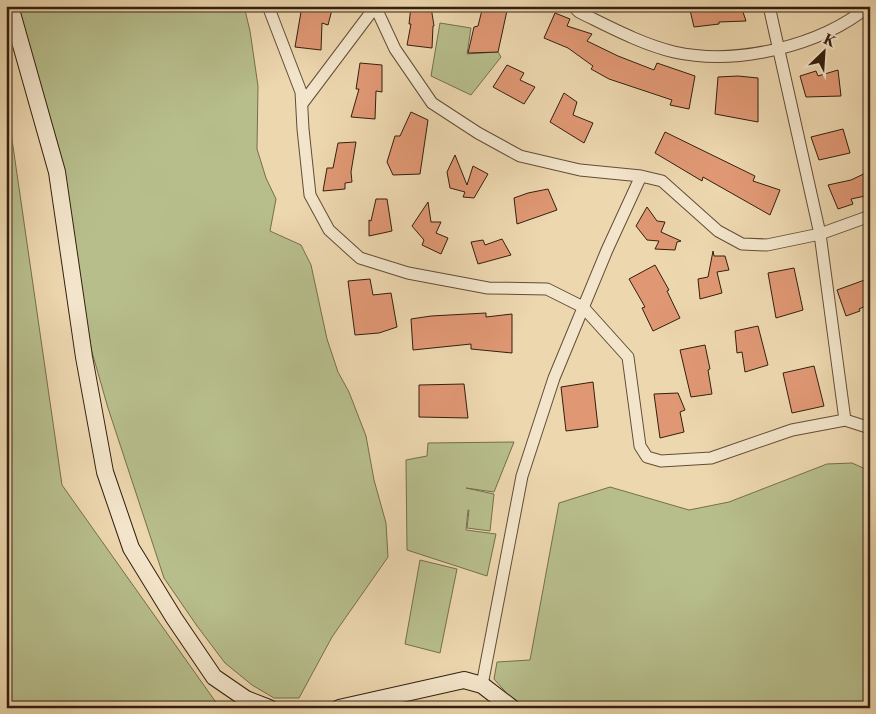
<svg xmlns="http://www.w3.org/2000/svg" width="876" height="714" font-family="'Libre Caslon Text',serif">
<rect width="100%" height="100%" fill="#edd7af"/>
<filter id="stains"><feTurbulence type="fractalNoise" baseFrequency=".004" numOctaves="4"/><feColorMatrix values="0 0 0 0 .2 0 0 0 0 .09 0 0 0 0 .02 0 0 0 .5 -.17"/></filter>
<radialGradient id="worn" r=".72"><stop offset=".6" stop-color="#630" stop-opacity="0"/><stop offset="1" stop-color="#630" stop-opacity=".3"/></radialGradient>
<!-- green -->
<path fill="#b7be8c" stroke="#756e4d" d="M6,6H244L250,31L258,86L257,149L266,178L276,199L270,231L301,245L311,265L327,339L338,372L349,392L366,436L374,480L386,523L388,557L332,637L299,698H274L252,685L225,663L197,626L164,578L108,408L92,352L81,291Z
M440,23L471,28L467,54L498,52L501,57L471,95L431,76Z
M6,98L62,485L220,708H6Z
M514,442L494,492L466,488L494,494L490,531L467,528L469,510H468L466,530L496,534L487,576L407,550L406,460L427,456L428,443Z
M852,463L870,471V708H529L511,698L494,679L497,662L530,660L559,503L610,487L689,510L729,502L827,464Z
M420,560L457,569L440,653L405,644Z"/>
<!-- building -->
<path fill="#e09874" stroke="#331f0e" d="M302,6H333L328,25L322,23L321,50L295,47Z
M411,6L431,7L434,26H433L432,48L407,45L411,24H409Z
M483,6H508L498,52L468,53L474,27L478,26Z
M689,6H741L746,21L719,22V24L694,27Z
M555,13L570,19L567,26L592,34L587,41L618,56L654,70L657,63L695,76L689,109L670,105L672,100L609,79L591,69L593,66L568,48L544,38Z
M360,63L382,65V92L376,91L375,119L351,117L359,89H356Z
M507,65L524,73L520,80L535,87L524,104L493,87Z
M838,70L841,96L806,97L800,76L816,71L818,76Z
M738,76L758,78V122L715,114L718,77Z
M564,93L577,102L573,115L593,123L584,143L550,122Z
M411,112L428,120L420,174L393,175L387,162L395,136H400Z
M843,129L850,153L819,160L811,137Z
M665,132L755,176L753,181L780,190L770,215L703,177L702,181L655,153Z
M356,142L351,172L352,182L345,183V189L323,191L327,168H333L338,143Z
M455,155L467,185L473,166L488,174L474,198L463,197L465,192L450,188L447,172Z
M870,171V195L851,199L853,204L838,209L828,185L851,180Z
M548,189L557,210L517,224L514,198L528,193Z
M376,199H387L392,231L369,236V220L371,221Z
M428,202L431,222H441L436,233L448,238L441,254L422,245L424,240L412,226Z
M647,207L657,221L665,222L661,232L681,241L677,242L675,250L655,249L659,241L647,240L636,226Z
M502,239L511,255L478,264L471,242L483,240L485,245Z
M713,251L714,256H725L729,270L717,272L722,293L700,299L698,279L708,277Z
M655,265L669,290L667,291L680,318L653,331L642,308L645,307L629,279Z
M794,268L803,310L776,318L768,273Z
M870,278V304L859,309L860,311L846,316L837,290Z
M370,279L373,295L391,293L397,327L379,333L355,335L348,281Z
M486,313V317L512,314V353L471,349V344L413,350L411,319L431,316Z
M758,326L768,365L745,372L742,352L737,353L735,331Z
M705,345L710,369L708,370L712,394L691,397L680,350Z
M814,366L824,406L792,413L783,373Z
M593,382L598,427L566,431L561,387Z
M464,384L468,418L419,417V385Z
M678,393L685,410L680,412L684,432L660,438L654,394Z"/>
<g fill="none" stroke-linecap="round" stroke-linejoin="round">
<defs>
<path id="street" d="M268,6L301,92L303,129L310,195L329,230L360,258L408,273L488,288L547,289L583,307L628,357L640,446L647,457L661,461L711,458L792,430L845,420L870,428
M375,6L395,49L432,103L478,133L520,156L580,170L641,176L662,181L718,231L742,244L767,245L820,234L870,216
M573,6L579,12C610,27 641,44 674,52C737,66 820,46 869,6
M769,6L820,234L845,420
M302,104L375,7
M482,685L522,476L554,378L607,250L641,176"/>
<path id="secondary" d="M10,6L57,172L84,357L105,472L131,548L174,618L214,677L246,699L269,708
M339,708L464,680L482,685L512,708"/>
</defs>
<!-- street casing -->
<use href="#street" stroke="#624d36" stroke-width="13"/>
<!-- secondary casing -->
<use href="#secondary" stroke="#331f0e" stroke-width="18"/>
<!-- street -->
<use href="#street" stroke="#f3e5cb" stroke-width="11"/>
<!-- secondary -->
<use href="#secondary" stroke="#f3e5cb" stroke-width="16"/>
</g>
<!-- margin -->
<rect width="876" height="714" fill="none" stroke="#edd7af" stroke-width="25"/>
<rect x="8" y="8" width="861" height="699" fill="none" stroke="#331f0e" stroke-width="2.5"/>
<rect x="12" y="12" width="851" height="689" fill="none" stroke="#331f0e"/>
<!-- north arrow -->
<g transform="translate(824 52) rotate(25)" stroke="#f3e5cb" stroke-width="4" paint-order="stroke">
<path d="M0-4L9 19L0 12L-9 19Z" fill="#331f0e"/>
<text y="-8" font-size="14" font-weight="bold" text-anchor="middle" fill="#331f0e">K</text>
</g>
<rect width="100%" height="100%" filter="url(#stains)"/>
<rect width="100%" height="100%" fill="url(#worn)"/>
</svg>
